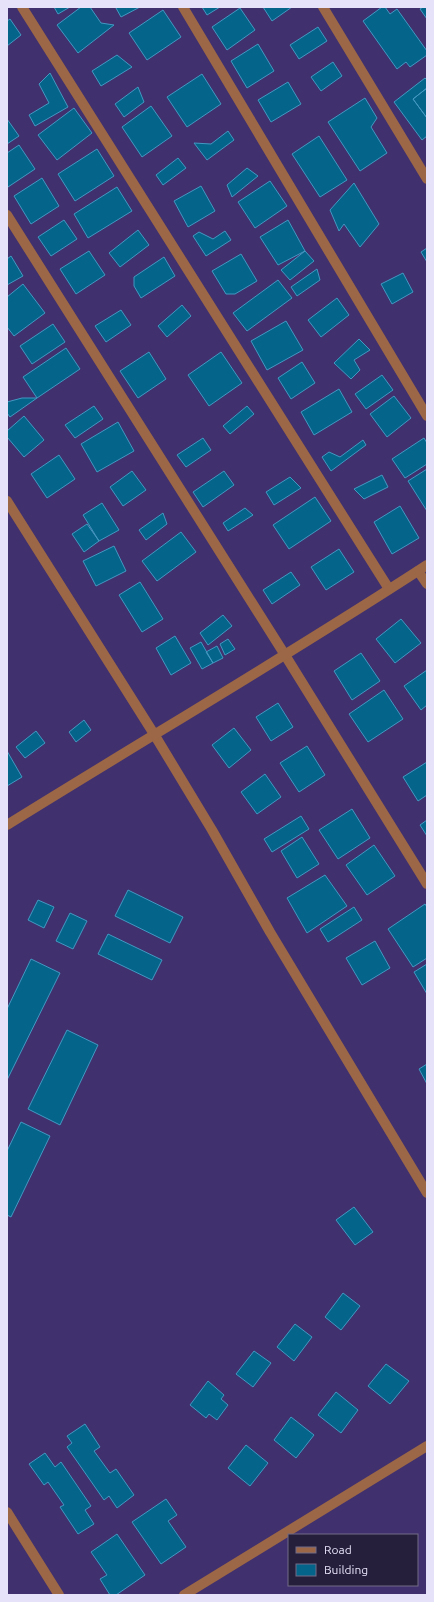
<svg xmlns="http://www.w3.org/2000/svg" width="434" height="1602" font-family="Ubuntu,sans-serif">
<rect width="100%" height="100%" fill="#41306e"/>
<!-- building -->
<path fill="#04648a" stroke="#4398c2" d="M54,7H70L58,14Z
M81,7H90L101,23L114,25L78,53L57,25Z
M117,7H140L121,17L116,8Z
M202,7H220L207,15Z
M263,7H292L272,21Z
M382,7H385L390,14L397,9L427,51V55L410,67L406,62L397,69L363,21Z
M423,7H427V19L420,9Z
M240,8L255,30L227,50L212,27Z
M163,10L181,37L147,60L129,33Z
M10,19L21,35L7,46V21Z
M318,27L327,41L299,59L290,45Z
M258,44L274,71L247,88L231,61Z
M117,55L132,67L101,86L92,71Z
M333,62L342,76L321,91L311,77Z
M50,73L68,107L35,126L29,115L49,103L39,84Z
M202,74L221,104L187,127L167,97Z
M425,78L427,80V88L413,99L427,118V136L422,140L394,102Z
M288,82L301,104L271,122L258,100Z
M138,87L144,102L124,117L115,104Z
M427,88V118L413,99Z
M365,98L377,118L371,127L387,153L360,171L328,122Z
M151,106L172,136L142,157L122,127Z
M74,108L92,133L57,160L38,135Z
M7,119L19,136L7,144Z
M228,131L234,140L207,160L194,143L211,144Z
M319,136L347,180L320,197L292,154Z
M19,145L35,169L8,187L7,185V153Z
M97,149L114,176L75,201L58,174Z
M178,158L186,168L163,185L156,175Z
M247,168L258,176L232,197L227,185Z
M42,178L59,206L31,224L14,196Z
M270,181L287,206L255,228L238,202Z
M354,183L379,224L360,247L344,224L339,231L330,210Z
M201,186L215,211L188,227L174,201Z
M117,187L132,211L88,238L74,214Z
M64,220L77,239L51,256L38,237Z
M288,220L305,251L278,265L260,237Z
M138,230L149,245L120,267L109,253Z
M225,231L231,240L206,256L193,236L199,232L213,239Z
M427,248V262L421,252Z
M89,251L105,275L76,294L60,269Z
M305,251L314,261L290,280L281,270Z
M241,254L257,281L235,294H226L212,271Z
M11,256L23,276L7,285V259Z
M164,257L175,276L141,298L134,286V277Z
M317,269L320,280L297,296L291,287Z
M403,273L413,292L392,304L381,284Z
M278,280L292,298L247,331L233,313Z
M23,284L45,313L14,336L7,327V297Z
M337,298L349,315L321,337L308,320Z
M182,305L191,316L167,337L158,326Z
M121,310L131,325L106,342L95,326Z
M286,321L303,350L267,370L251,341Z
M53,324L65,342L32,364L20,346Z
M359,339L370,350L354,360L360,370L351,379L334,363Z
M66,348L80,369L37,398L23,377Z
M149,352L166,379L138,398L120,371Z
M221,352L242,383L209,406L188,375Z
M302,362L315,383L291,399L278,378Z
M382,375L393,390L366,409L355,394Z
M339,389L352,412L314,435L301,412Z
M394,396L411,418L387,437L370,414Z
M22,398H37L10,417L7,413V402Z
M94,406L103,419L75,438L65,425Z
M247,406L254,414L230,434L223,426Z
M24,416L44,440L24,457L7,437V431Z
M118,422L134,451L97,472L81,444Z
M203,438L211,450L186,467L177,455Z
M424,438L427,443V464L405,478L392,459Z
M363,440L366,445L331,471L322,457L329,452L340,457Z
M59,455L75,479L47,498L31,474Z
M427,469V511L408,481Z
M132,471L146,490L123,506L110,487Z
M224,471L234,485L203,507L193,492Z
M382,475L388,487L364,499L354,489Z
M290,477L301,488L274,505L266,492Z
M315,497L331,521L289,549L273,525Z
M102,503L119,530L99,541L83,515Z
M400,506L419,538L392,554L374,522Z
M245,508L253,515L228,531L223,523Z
M163,513L167,524L146,540L139,530Z
M87,524L99,541L84,552L72,534Z
M181,532L196,552L157,581L142,561Z
M114,546L126,571L96,586L83,561Z
M339,549L354,572L326,590L311,567Z
M291,572L300,585L272,604L263,590Z
M140,582L163,619L142,632L119,595Z
M223,615L232,626L208,645L200,633Z
M401,619L421,643L395,663L376,639Z
M175,636L191,663L171,675L156,648Z
M228,639L235,649L225,655L220,644Z
M201,642L213,663L202,669L190,648Z
M217,646L223,658L213,663L206,652Z
M361,653L380,681L352,700L334,671Z
M427,670V705L421,710L404,686Z
M384,690L403,719L368,742L349,714Z
M278,703L293,727L271,741L256,717Z
M84,720L91,730L76,742L69,732Z
M234,728L251,750L229,768L212,745Z
M36,731L45,743L25,758L16,747Z
M307,746L325,775L299,792L280,763Z
M7,751L22,777L7,786Z
M427,762V795L418,801L403,777Z
M265,774L281,797L257,814L241,792Z
M352,809L370,838L338,859L319,830Z
M301,816L309,829L272,852L264,839Z
M427,820V836L420,825Z
M302,837L319,864L297,878L281,851Z
M374,845L395,876L367,895L346,865Z
M325,875L347,906L307,933L287,898Z
M128,890L183,917L170,943L115,916Z
M38,900L54,907L44,928L28,920Z
M425,904L427,907V958L413,967L388,929Z
M354,907L362,920L328,942L320,929Z
M70,913L87,921L73,949L56,941Z
M108,934L162,960L152,980L98,954Z
M375,941L390,968L362,985L346,958Z
M31,959L60,973L7,1080V1009Z
M427,964V994L414,972Z
M67,1030L98,1045L60,1125L28,1109Z
M427,1064V1084L419,1069Z
M21,1122L50,1136L11,1217L7,1215V1151Z
M354,1207L373,1232L355,1245L336,1220Z
M343,1293L360,1306L341,1330L325,1317Z
M295,1324L312,1337L294,1361L277,1347Z
M254,1351L271,1363L253,1387L236,1374Z
M386,1364L409,1381L390,1404L368,1386Z
M208,1381L224,1395L221,1399L228,1405L217,1420L209,1414L206,1418L190,1405Z
M336,1392L358,1410L341,1433L318,1415Z
M291,1417L314,1435L296,1458L274,1440Z
M85,1424L100,1447L94,1451L110,1473L116,1469L134,1495L117,1508L109,1496L104,1500L67,1447L72,1443L67,1436Z
M246,1445L268,1463L250,1486L228,1468Z
M45,1453L55,1467L61,1462L91,1506L85,1510L94,1524L78,1534L60,1507L64,1505L48,1482L44,1485L29,1464Z
M166,1499L177,1515L168,1521L186,1547L161,1564L132,1522Z
M117,1534L145,1575L116,1595H110L100,1579L107,1575L91,1552Z"/>
<g fill="none" stroke-linecap="round" stroke-linejoin="round">
<!-- minor -->
<path stroke="#9b6746" stroke-width="10" d="M22,7L389,589
M183,7L427,416
M323,7L427,179
M7,215L285,655L427,884
M7,501L154,734L212,830L270,932L427,1193
M418,571L427,584
M7,1512L59,1595
M184,1595L427,1446"/>
<!-- tertiary -->
<path stroke="#9b6746" stroke-width="10" d="M7,825C147,738 289,655 427,565"/>
</g>
<!-- border -->
<rect width="434" height="1602" fill="none" stroke="#e6e2f9" stroke-width="16"/>
<!-- legend -->
<rect x="288" y="1534" width="130" height="52" fill="#261f3b" stroke="#736d87"/>
<rect x="296" y="1547" width="20" height="6" fill="#9b6746" stroke="#736d87"/>
<text x="324" y="1554" font-size="12" fill="#e6e2f9">Road</text>
<rect x="296" y="1564" width="20" height="12" fill="#04648a" stroke="#736d87"/>
<text x="324" y="1574" font-size="12" fill="#e6e2f9">Building</text>
</svg>
